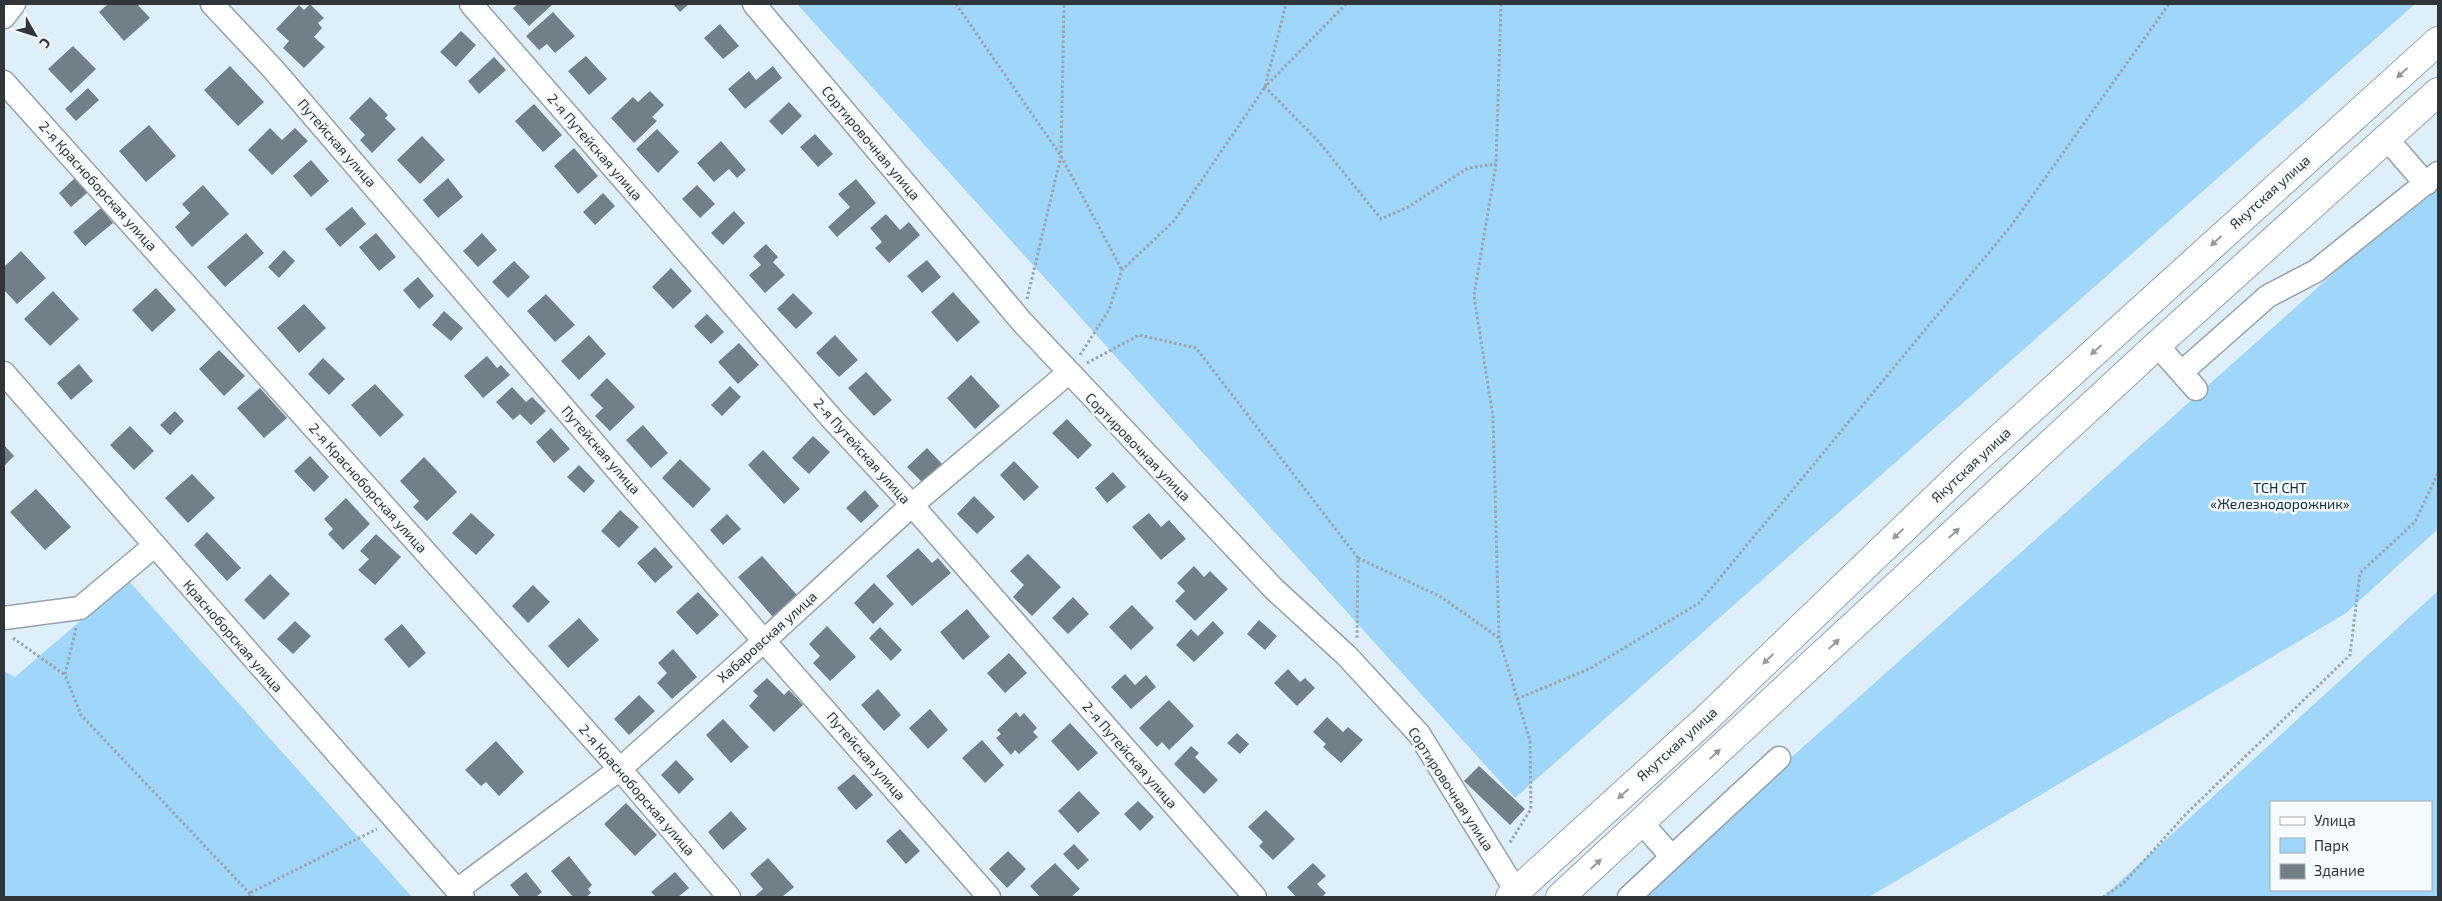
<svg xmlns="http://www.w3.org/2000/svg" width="2442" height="901" font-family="'Exo 2',sans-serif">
<rect width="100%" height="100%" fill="#dfeff9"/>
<!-- green -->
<path fill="#a0d6f9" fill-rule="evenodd" d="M797,4H2415L1515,798Z
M2438,180V529L2346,613L1869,897L1636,896Z
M128,580L412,897H4V671L15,677Z
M2438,591V897H2103ZM2431,802V890H2271V802Z"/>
<!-- building -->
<path fill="#717f88" d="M108,4H137L150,18L124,41L99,12Z
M310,4L324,18L318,23L322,28L314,37L325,47L304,68L283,48L289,41L276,29L299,5L304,10Z
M518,4H553L529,26L513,8Z
M673,4H689L680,12Z
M553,12L575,36L555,53L547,44L539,50L526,36Z
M720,24L739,46L723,59L704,38Z
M461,31L476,45L456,67L440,52Z
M73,46L96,69L71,93L48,69Z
M586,56L607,79L589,95L568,71Z
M494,57L506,70L479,94L468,81Z
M230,66L264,102L238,126L204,90Z
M773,66L782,78L745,109L728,89L749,71L756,80Z
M88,88L99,100L76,121L65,109Z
M650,91L664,105L652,117L657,121L634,143L611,118L633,97L638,102Z
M370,97L388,115L385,118L396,129L372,153L360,140L365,135L349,118Z
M789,102L802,116L782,135L769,121Z
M534,104L562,135L543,152L515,121Z
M149,125L176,156L146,182L119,151Z
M270,128L282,140L295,128L308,141L272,175L248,150Z
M657,129L679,152L658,173L636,149Z
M815,134L833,154L818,167L800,147Z
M422,136L445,160L420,184L397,160Z
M721,141L746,170L737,178L729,169L714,182L697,163Z
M574,148L598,176L578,194L554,166Z
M311,160L329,181L311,197L293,176Z
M75,178L88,192L71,207L59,193Z
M448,178L463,197L438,218L423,200Z
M856,179L876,203L837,237L828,227L850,207L838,194Z
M203,185L229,214L192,247L175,227L190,213L182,204Z
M697,185L715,204L700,218L682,199Z
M603,193L615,206L595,225L583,212Z
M352,207L366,224L340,247L325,229Z
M101,208L113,223L85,246L73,232Z
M734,211L745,223L723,245L711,233Z
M886,214L900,230L909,222L920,235L889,263L875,248L882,242L870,228Z
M246,233L264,253L225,287L207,267Z
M376,233L396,257L379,271L359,247Z
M482,233L497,250L478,267L463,251Z
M766,244L778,257L773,262L785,275L765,293L749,275L761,265L753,256Z
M284,250L295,261L279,278L268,267Z
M21,251L46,278L17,304L4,290V267Z
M927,260L941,277L922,293L907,276Z
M514,261L530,277L508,298L492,282Z
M671,268L692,291L673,309L652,287Z
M418,277L434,296L419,309L403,290Z
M156,288L176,310L152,332L132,310Z
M53,291L79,319L50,346L24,319Z
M953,292L980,322L957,342L931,312Z
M793,293L813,313L796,329L777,309Z
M546,294L575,325L555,342L527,311Z
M304,304L326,328L299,353L277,328Z
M444,311L463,328L451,341L432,325Z
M707,314L724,332L711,344L694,326Z
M589,335L606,354L579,380L561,361Z
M835,335L858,360L839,377L816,353Z
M739,343L759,365L738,384L718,362Z
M219,350L245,376L224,396L199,369Z
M487,356L497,368L501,365L510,375L483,398L464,376Z
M323,358L345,379L329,395L308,374Z
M79,364L93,381L71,400L57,383Z
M866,372L892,400L874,416L848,388Z
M971,375L1000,406L975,429L947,398Z
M607,378L635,407L610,431L595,416L603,408L590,395Z
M375,384L404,415L380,437L351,405Z
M730,386L741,397L722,416L711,405Z
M512,387L526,402L532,397L546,411L531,425L520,414L513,420L496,402Z
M260,388L287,418L264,438L237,408Z
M175,411L184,421L170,435L160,425Z
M1067,419L1092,445L1078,459L1052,433Z
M643,425L668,453L651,468L626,440Z
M130,426L154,451L134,470L110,445Z
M551,428L570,449L554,463L536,442Z
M813,436L830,452L809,474L792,458Z
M4,445L14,456L4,466Z
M927,448L943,465L924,484L907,467Z
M763,450L800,489L784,504L748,465Z
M310,456L329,477L314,492L294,471Z
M424,457L457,492L427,521L413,507L419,501L400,481Z
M680,459L711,489L693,508L662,478Z
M1014,461L1039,487L1024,501L1000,475Z
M579,465L595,481L584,493L567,477Z
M1113,472L1126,487L1107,503L1095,488Z
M192,474L215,498L188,523L165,498Z
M36,489L71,527L45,550L10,512Z
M865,490L879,506L861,523L846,508Z
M974,496L995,517L977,534L957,514Z
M346,498L370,524L343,550L328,534L333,529L324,519Z
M620,510L639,527L619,548L601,531Z
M471,513L495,535L476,555L452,533Z
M1149,513L1161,527L1169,520L1186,539L1161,560L1132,527Z
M727,514L741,529L723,545L710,530Z
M207,532L241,568L227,581L194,545Z
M376,534L401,557L375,585L358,570L369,559L360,551Z
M655,547L673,567L655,583L637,563Z
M918,548L932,563L938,558L951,573L912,606L886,576Z
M1028,554L1061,587L1032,616L1013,597L1024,585L1010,571Z
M762,556L797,595L773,617L738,577Z
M1194,566L1204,577L1210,571L1228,589L1195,621L1175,601L1185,591L1177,583Z
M270,574L290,594L264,620L244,600Z
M874,583L894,604L873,624L854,603Z
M533,585L550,602L528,623L512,606Z
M698,592L719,615L697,635L676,612Z
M1073,597L1089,614L1068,634L1052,618Z
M1132,605L1154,628L1131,650L1109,627Z
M967,609L990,637L963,660L940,632Z
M579,618L599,640L568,668L548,646Z
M1259,620L1277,636L1265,650L1247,634Z
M295,621L311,636L293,654L277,639Z
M1213,621L1224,633L1194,662L1176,645L1191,629L1198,636Z
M402,624L426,653L409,668L384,639Z
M827,626L856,657L830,681L813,663L820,656L809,644Z
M880,627L902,650L891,661L869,638Z
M673,649L697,677L672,699L657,683L667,673L658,663Z
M1009,653L1027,673L1005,693L987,673Z
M1288,669L1300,682L1305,678L1315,688L1297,706L1274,683Z
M1125,674L1135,685L1146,675L1156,687L1131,709L1111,687Z
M767,678L784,695L789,690L803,705L774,732L749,706L758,696L753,691Z
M878,689L901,715L884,731L861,705Z
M639,695L655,711L629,735L614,719Z
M1169,700L1194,726L1169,750L1162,742L1157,747L1139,728Z
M930,709L948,730L928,749L909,728Z
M1016,712L1020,717L1024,713L1037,728L1033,732L1038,737L1019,754L1015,750L1011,755L996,738L1001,734L997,730Z
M1327,717L1343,732L1348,727L1363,740L1341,763L1323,747L1326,744L1313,732Z
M723,719L749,747L731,763L706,735Z
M1070,723L1098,753L1078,771L1051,741Z
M1237,733L1249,744L1240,754L1227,743Z
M982,740L1004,765L985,783L962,758Z
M496,741L524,772L499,796L486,782L481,786L465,770Z
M1191,746L1199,753L1195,757L1218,780L1204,794L1174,764Z
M676,760L694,779L679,794L661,775Z
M1479,766L1525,809L1510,825L1464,781Z
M854,774L873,795L856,810L837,788Z
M1079,791L1100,813L1078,833L1058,811Z
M1138,801L1154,817L1140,831L1124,814Z
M626,803L657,835L635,856L604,824Z
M1266,810L1295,839L1273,860L1259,846L1263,842L1248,827Z
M731,811L747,829L723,850L708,832Z
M900,829L920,851L906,864L886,841Z
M1074,844L1089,860L1078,870L1063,854Z
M1008,851L1026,869L1007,888L989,869Z
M569,856L592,885L588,889L591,893L586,897H573L551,871Z
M768,858L794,887L782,897H754L763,889L750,874Z
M1055,863L1080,889L1071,897H1040L1030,886Z
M1313,863L1326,876L1317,884L1326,893L1322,897H1296L1287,887Z
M526,872L542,892L536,897H520L510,885Z
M675,872L689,888L678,897H656L651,892Z"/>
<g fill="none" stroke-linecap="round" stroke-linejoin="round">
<defs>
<path id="minor" d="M212,4L273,69L764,641L989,897
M471,4L833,420L912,505L1255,897
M754,4L1022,322L1274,589L1347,656L1419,734L1516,891
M4,17L14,4
M4,82L620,769L729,897
M2387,139L2426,184
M2157,345L2196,389
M2182,372L2268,296L2316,271L2438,173
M4,373L463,897
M4,618L80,608L154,546
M1672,857L1779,758
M457,890L620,769L764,641L912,505L1068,373
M1629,897L1672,857L1641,822"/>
<path id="major" d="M1510,897L1706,719L1971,464L2438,41
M1560,897L2157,345L2438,92"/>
</defs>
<!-- minor casing -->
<use href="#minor" stroke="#93a1aa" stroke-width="25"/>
<!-- major casing -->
<use href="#major" stroke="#93a1aa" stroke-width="30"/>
<!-- path -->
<path stroke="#99a5ac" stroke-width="3" stroke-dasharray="2.5 2.5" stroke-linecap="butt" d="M956,4L1061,156L1122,270
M1346,4L1265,87L1319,142L1381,219L1408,207L1468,168L1496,164
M1501,4L1496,164L1474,296L1493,417L1499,638L1530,741L1531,809L1509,844
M1027,299L1061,156L1064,4
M1080,355L1109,310L1122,270L1174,221L1265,87L1286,4
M1087,363L1139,335L1196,348L1358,558L1357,638
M1358,558L1441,597L1499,638
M76,628L65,675L81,715L253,897
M13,638L65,675
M1517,699L1589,669L1699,603L2011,226L2169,4
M249,897L250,893L377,829
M2103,897L2123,884L2186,814L2350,655L2360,573L2415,522L2438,473"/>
<!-- minor -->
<use href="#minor" stroke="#fff" stroke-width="22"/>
<!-- major -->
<use href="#major" stroke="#fff" stroke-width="28"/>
</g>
<!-- one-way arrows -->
<defs><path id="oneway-solid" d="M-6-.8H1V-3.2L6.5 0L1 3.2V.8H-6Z" transform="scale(1.25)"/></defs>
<g fill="#979a9c">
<use href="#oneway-solid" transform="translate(2402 73) rotate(138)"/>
<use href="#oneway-solid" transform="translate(2216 241) rotate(138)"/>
<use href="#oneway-solid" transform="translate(2096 350) rotate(138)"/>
<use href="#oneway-solid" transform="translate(1954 533) rotate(-43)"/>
<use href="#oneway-solid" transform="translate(1898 534) rotate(136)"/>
<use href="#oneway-solid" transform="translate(1834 644) rotate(-43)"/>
<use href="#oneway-solid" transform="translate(1768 659) rotate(136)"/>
<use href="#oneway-solid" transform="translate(1715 754) rotate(-43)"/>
<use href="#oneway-solid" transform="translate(1623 794) rotate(138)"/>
<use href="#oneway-solid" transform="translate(1596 864) rotate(-43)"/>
</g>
<g text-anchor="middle" stroke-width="5" stroke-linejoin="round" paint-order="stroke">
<!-- street labels -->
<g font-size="14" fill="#2f3539" stroke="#f4fafe">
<text transform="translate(337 143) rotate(49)" y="5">Путейская улица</text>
<text transform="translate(871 143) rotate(50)" y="5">Сортировочная улица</text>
<text transform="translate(595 147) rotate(49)" y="5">2-я Путейская улица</text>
<text transform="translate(98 186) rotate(48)" y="5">2-я Красноборская улица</text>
<text transform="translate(2270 192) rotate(-42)" y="5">Якутская улица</text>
<text transform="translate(1138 447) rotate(46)" y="5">Сортировочная улица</text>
<text transform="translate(601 450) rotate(49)" y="5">Путейская улица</text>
<text transform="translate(862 451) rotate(48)" y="5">2-я Путейская улица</text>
<text transform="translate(1971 465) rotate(-43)" y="5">Якутская улица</text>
<text transform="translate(368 488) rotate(48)" y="5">2-я Красноборская улица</text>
<text transform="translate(233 636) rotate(49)" y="5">Красноборская улица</text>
<text transform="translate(767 637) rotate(-42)" y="5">Хабаровская улица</text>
<text transform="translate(1677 744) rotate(-42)" y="5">Якутская улица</text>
<text transform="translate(1130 755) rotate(49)" y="5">2-я Путейская улица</text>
<text transform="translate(866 756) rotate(49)" y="5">Путейская улица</text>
<text transform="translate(1451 789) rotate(57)" y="5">Сортировочная улица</text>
<text transform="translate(637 790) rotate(49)" y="5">2-я Красноборская улица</text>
</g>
<!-- park labels -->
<g font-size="14" fill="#102d3d" stroke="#f4fafe">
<text x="2280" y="493">ТСН СНТ<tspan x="2280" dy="16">«Железнодорожник»</tspan></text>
</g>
</g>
<!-- border -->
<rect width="2442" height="901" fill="none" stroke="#2f3539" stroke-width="10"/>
<!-- legend -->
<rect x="2270" y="801" width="162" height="90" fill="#f4fafe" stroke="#a5abaf"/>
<rect x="2280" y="817" width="25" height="8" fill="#ffffff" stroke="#a5abaf"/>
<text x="2314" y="826" font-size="15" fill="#2f3539">Улица</text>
<rect x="2280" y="838" width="25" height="15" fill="#a0d6f9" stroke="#a5abaf"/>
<text x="2314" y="851" font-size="15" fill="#2f3539">Парк</text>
<rect x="2280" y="864" width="25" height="15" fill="#717f88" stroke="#a5abaf"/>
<text x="2314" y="876" font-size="15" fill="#2f3539">Здание</text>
<!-- north arrow -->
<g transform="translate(35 35) rotate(129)" stroke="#f4fafe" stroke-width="4" paint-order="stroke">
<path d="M0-4L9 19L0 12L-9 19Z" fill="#2f3539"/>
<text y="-8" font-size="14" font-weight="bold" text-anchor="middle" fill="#2f3539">С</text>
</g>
</svg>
